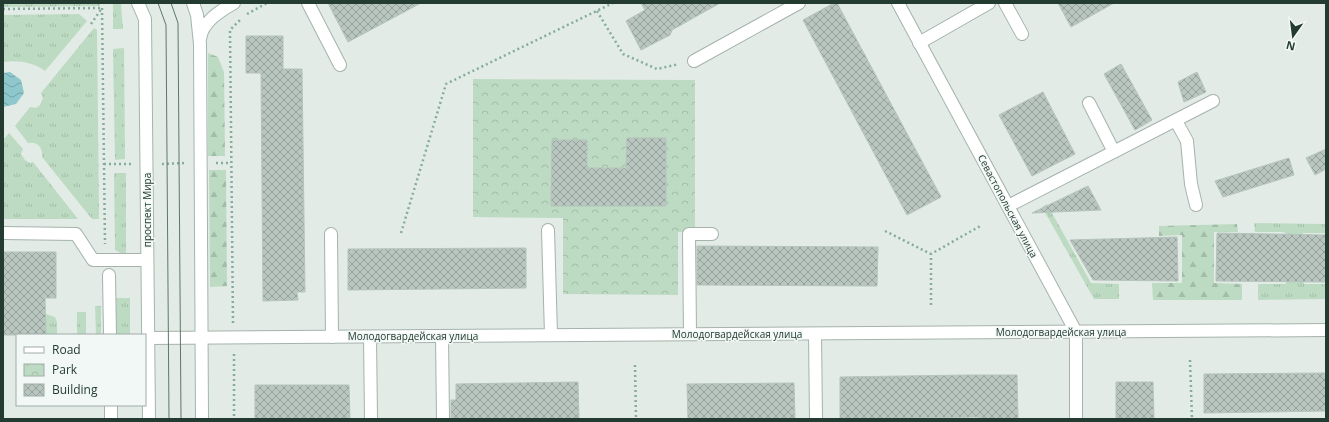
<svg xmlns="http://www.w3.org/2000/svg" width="1329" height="422" font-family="'Open Sans',sans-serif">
<defs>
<pattern id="grass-tufts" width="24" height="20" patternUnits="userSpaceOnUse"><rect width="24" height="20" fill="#bddbc2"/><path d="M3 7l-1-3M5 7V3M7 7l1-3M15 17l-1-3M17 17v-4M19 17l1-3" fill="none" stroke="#a2bda7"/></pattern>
<pattern id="forest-firs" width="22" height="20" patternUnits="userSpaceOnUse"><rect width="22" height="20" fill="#bddbc2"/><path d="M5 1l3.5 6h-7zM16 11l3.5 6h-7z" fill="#a2bda7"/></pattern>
<pattern id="park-crowns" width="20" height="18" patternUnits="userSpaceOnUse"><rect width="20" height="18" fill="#bddbc2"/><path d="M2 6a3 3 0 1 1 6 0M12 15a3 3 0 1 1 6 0" fill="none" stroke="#a2bda7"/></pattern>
<pattern id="water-waves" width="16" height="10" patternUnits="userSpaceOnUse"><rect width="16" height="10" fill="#8ec7cc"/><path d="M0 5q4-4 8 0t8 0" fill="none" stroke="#74a3a6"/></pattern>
<pattern id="building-cross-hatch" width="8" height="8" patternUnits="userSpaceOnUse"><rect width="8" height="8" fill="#b8c6bf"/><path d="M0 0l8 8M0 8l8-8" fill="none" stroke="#95a29c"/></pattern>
</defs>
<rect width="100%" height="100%" fill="#e2ebe6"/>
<!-- grass -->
<path fill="url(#grass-tufts)" d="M3,3H100V6L3,7Z
M113,3L121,4L123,29H113Z
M79,14L87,21L45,71C33,62 18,60 3,62V15Z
M94,28L97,30L99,219H92L42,157C43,148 38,141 28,143L15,126L30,107L36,108L40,105L43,98L41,93Z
M124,48L125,159L115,160L113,49Z
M9,133L23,149L21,154L25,160L30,163L33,162L78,219H3V140Z
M114,173H126V256L115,250Z
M1047,204L1091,283L1119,284V299H1094L1042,207Z
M1254,223L1326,224V233H1303L1304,284H1326V299L1258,300V284H1286V234L1284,232H1255Z
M113,298H130V335H114Z
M95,306H101V335H96Z
M77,312H86V335H77Z
M46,314L55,317L57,322V335H46Z"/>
<!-- forest -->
<path fill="url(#forest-firs)" d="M208,53L218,57L224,72L225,156H208Z
M209,170H226L227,286L210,287Z
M1237,224L1238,232H1214V283L1242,284V300H1153L1152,283H1182V235L1159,236V226Z"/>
<!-- park -->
<path fill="url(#park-crowns)" d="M473,79L695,80V232H678V295L563,294V218L473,217Z"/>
<!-- water -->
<path fill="url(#water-waves)" d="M10,72L21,80L24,93L16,104L3,107V73Z"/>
<!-- building -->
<path fill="url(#building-cross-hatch)" stroke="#b5c4bd" d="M328,3H421L348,42Z
M641,3H720L672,30L670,35L641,50L626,21L645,10Z
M834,3H837L941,197L907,215L803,20Z
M1058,3H1114L1071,27Z
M246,36H283V69H302L305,292H297L298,300L263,301L261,73H246Z
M1121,64L1152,120L1135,130L1104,74Z
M1197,72L1206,92L1184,102L1178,82Z
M1043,92L1075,154L1032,176L999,115Z
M627,138H666V206H551L552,140H587V168H626Z
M1326,149V169L1315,175L1306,158Z
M1289,158L1294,175L1223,197L1215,181Z
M1088,186L1101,210L1032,213Z
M1217,233L1326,235V282L1216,281Z
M1177,237L1178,281L1093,280L1070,240Z
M697,246L878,247L877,286L697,285Z
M526,248V288L348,290V249Z
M3,252H56V298H45L46,335H3Z
M1326,373V411L1204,413V374Z
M968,375H1017L1018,419H978V417L840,419V377Z
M578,382L579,419H451V400H456V384Z
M1116,382H1153L1154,419H1116Z
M794,383L795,419H688L687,384Z
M255,385H349L350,419H255Z"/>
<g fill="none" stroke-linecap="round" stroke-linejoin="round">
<defs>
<path id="service" d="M308,3L340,65
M1005,3L1022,34
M919,43L989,3
M694,61L799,3
M1089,103L1114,152
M1176,121L1187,141L1191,184L1196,205
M1008,206L1213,101
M548,230L551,335
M3,233L76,234L93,260H147
M331,234L332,337
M109,275L110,335
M690,334L689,234H712
M815,334L816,419
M442,336L443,419
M370,337L371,419
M111,405V419"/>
<path id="minor" d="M898,3L1076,332V419
M148,338L1326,330"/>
<path id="secondary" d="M138,3L145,19L149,419
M193,3L197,15L200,44L202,419
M200,39C202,22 220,11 234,3"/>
</defs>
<!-- service casing -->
<use href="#service" stroke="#a5b3ac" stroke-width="14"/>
<!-- minor casing -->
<use href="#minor" stroke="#a5b3ac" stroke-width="14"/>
<!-- secondary casing -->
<use href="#secondary" stroke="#a2b6ad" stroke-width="14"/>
<!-- path -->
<path stroke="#85ac9d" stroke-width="2.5" stroke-dasharray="2 3" stroke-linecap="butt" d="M102,8L105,244
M3,9L102,8
M597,11L623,54L657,69L679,64
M247,14L267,3
M91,24L102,8
M216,163H231
M104,164H131
M162,164L185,163
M885,231L931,254
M401,233L446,84L613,3
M931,305V254L982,225
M233,323L230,30L240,20
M234,354V419
M1190,360L1192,419
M635,365L636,419"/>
<!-- service -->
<use href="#service" stroke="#fff" stroke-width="12"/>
<!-- minor -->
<use href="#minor" stroke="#fff" stroke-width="12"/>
<!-- secondary -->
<use href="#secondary" stroke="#fff" stroke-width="12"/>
<!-- tram -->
<path stroke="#5e766e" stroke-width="1" d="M158,3L166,25L169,419
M171,3L178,23L181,419"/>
</g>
<g text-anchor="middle" stroke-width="3" stroke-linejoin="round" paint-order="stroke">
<!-- street labels -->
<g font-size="10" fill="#243b32" stroke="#f2f8f5">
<text transform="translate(1008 206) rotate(62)" y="4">Севастопольская улица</text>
<text transform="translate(147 210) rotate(-90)" y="4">проспект Мира</text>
<text x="1061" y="336">Молодогвардейская улица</text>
<text x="737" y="338">Молодогвардейская улица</text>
<text x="413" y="340">Молодогвардейская улица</text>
</g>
</g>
<!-- border -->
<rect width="1329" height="422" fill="none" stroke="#243b32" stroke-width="8"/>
<!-- legend -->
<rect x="16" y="334" width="130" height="72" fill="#f2f8f5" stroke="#a0aca7"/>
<rect x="24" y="347" width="20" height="6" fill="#ffffff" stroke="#a0aca7"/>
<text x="52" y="354" font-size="12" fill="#243b32">Road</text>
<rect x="24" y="364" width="20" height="12" fill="url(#park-crowns)" stroke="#a0aca7"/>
<text x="52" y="374" font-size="12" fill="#243b32">Park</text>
<rect x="24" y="384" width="20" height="12" fill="url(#building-cross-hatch)" stroke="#a0aca7"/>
<text x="52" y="394" font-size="12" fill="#243b32">Building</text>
<!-- north arrow -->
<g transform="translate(1293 36) rotate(194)" stroke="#f2f8f5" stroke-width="3" paint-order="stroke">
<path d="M0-3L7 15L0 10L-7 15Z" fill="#243b32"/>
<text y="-6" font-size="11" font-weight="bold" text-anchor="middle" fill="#243b32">N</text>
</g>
</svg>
